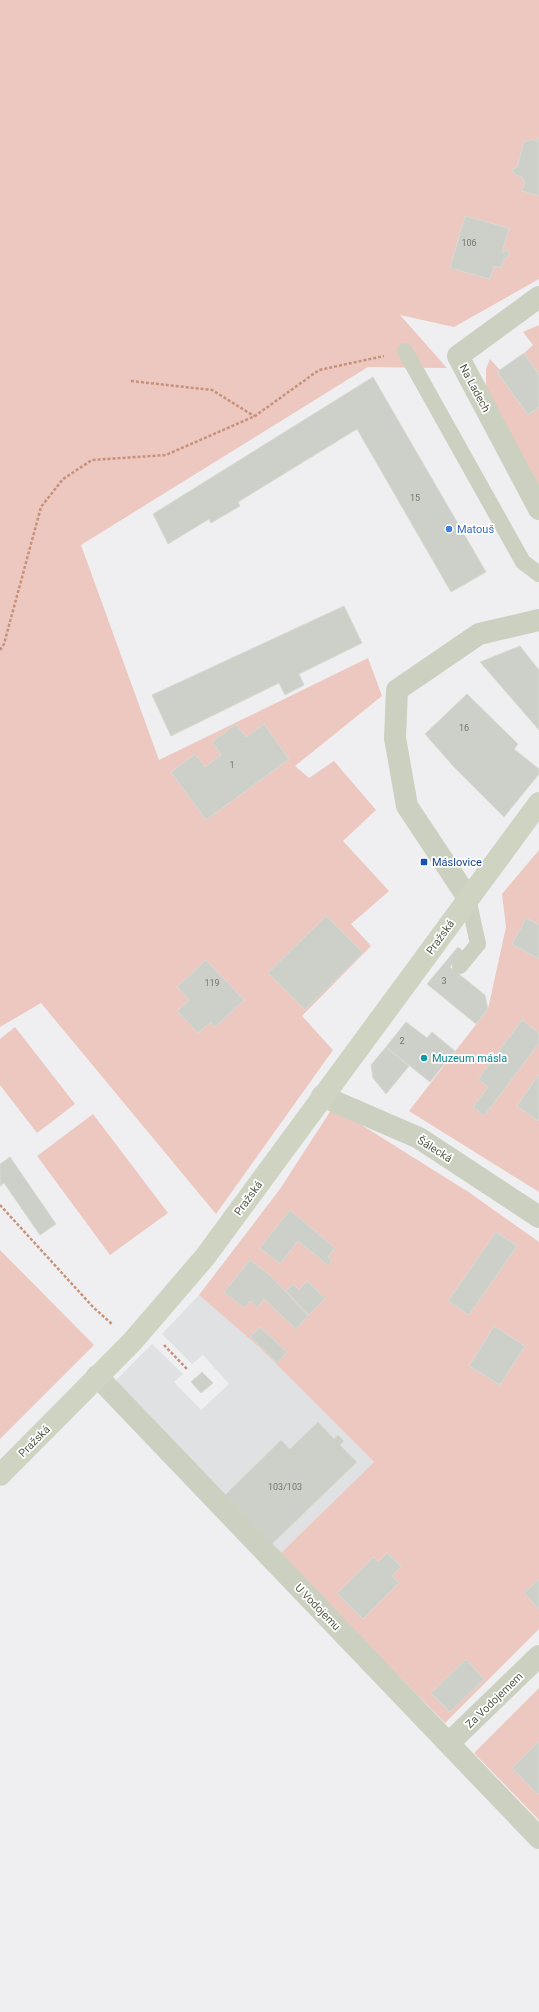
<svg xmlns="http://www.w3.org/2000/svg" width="539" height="2012" font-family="Roboto,sans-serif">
<rect width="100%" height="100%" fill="#efeff1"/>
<!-- education -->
<path fill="#e0e1e2" d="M199,1295L259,1347L374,1462L280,1554L272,1544L356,1462L340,1445L344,1441L338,1435L334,1439L318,1422L290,1449L281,1440L225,1495L116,1380L152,1344L183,1374L174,1382L201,1410L229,1384L203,1355L192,1364L162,1334Z"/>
<!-- green -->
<path fill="#ecc8c0" d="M0,0H539V279L454,327L400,315L447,368L368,367L81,545L159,760L368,658L382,696L295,766L309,778L334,761L376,810L343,841L389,891L351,924L371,946L302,1016L333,1050L216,1214L41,1003L0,1027Z
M539,325V375L524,353L533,345L523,332Z
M490,359L500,370L497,372L528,415L539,407V488L486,390V369Z
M539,850V1192L409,1111L488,1009L506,927L502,894Z
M15,1027L75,1104L37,1133L0,1085V1039Z
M333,1107L470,1193L539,1242V1629L445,1723L280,1554L374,1462L259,1347L199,1295L280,1189Z
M93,1114L168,1213L110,1255L37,1156Z
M0,1250L94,1345L0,1439Z
M539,1688V1820L474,1753Z"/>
<!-- building -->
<path fill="#cdd0c9" stroke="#d7dad3" d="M538,137L539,138V196L522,191L525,182L522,177L515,175L512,169L517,167L524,142L531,139L537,141Z
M465,216L509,228L502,253L507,250L510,254L504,259L501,268L494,266L490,279L450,268Z
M524,353L539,375V407L528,415L497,372Z
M373,377L486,572L451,592L357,429L238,502L240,506L211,523L209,519L168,544L153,514Z
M344,606L362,643L299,674L304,685L285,695L279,683L171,736L152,695Z
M520,646L539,670V730L480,662Z
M467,694L518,744L514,749L539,769V774L504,817L454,767L425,734Z
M236,724L246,737L264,724L289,759L206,820L171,772L195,754L205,767L221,755L212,742Z
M326,916L363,953L305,1010L268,973Z
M526,918L539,925V959L512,944Z
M458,947L463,951L450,967L485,995L488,1009L476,1024L427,984Z
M206,960L244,1000L215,1027L211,1022L198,1033L177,1011L189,1000L177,987Z
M522,1020L539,1033V1043L484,1116L473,1107L488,1087L478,1079Z
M406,1022L427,1038L432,1032L455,1051L430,1082L386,1047Z
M386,1047L409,1066L386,1094L373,1078L371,1065Z
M539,1074V1119L538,1121L517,1106Z
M10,1157L56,1224L40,1235L4,1183L0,1186V1164Z
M290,1210L335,1248L328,1257L332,1260L328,1265L298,1241L280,1264L260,1248Z
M496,1232L517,1246L469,1315L448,1301Z
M250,1260L271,1276L308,1316L296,1329L264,1299L257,1308L250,1301L244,1308L224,1292Z
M307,1281L325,1299L309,1315L286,1291L293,1284L299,1290Z
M494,1326L525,1346L500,1385L469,1366Z
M260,1327L287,1352L277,1363L250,1337Z
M202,1372L213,1383L201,1393L191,1382Z
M318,1422L334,1439L338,1435L344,1441L340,1445L357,1462L272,1544L225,1495L281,1440L290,1449Z
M387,1553L401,1567L392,1576L399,1583L363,1619L337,1593L374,1557L378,1562Z
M539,1579V1609L524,1593Z
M466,1659L484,1679L450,1712L431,1693Z
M539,1741V1793L537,1794L512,1768Z"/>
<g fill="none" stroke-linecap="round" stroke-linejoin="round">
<!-- path -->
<path stroke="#c8917a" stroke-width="2.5" stroke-dasharray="3 2" stroke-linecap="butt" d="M131,381L212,390L254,416
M0,650L4,644L41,507L63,479L92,460L166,455L255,416L319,370L384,356
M0,1205L93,1307L113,1325
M164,1345L187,1369"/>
<!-- lane -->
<path stroke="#ccd0c0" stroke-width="16" d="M405,351L523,562L539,574
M460,966L478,944L468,898"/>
<!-- street -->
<path stroke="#ccd0c0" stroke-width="22" d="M539,297L458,356L539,509
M468,898L407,806L395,738L397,690L479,634L539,620
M322,1096L419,1138L539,1217
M97,1376L539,1838
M449,1743L539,1656"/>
<!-- secondary -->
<path stroke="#ced4c1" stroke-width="22" d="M0,1475L132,1342L205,1257L539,803"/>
</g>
<!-- markers -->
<circle fill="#3f7fe0" stroke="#fff" stroke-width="1.5" cx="449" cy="529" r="4"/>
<rect fill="#1a4fb4" stroke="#fff" stroke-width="1.5" x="420" y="858" width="8" height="8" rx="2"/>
<circle fill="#0f9aa8" stroke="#fff" stroke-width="1.5" cx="424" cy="1058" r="4"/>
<g text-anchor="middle" stroke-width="3.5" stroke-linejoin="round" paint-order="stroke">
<!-- number labels -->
<g font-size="9" fill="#747868">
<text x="469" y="246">106</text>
<text x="415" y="501">15</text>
<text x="464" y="731">16</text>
<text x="232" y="768">1</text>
<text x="444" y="984">3</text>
<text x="212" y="986">119</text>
<text x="402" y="1044">2</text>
<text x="285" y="1490">103/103</text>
</g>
<!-- street labels -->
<g font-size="11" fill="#565b48" stroke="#fff">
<text transform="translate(475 388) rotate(62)" y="4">Na Ladech</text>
<text transform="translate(440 937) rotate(-54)" y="4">Pražská</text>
<text transform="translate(435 1149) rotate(32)" y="4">Šálecká</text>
<text transform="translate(248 1198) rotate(-54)" y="4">Pražská</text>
<text transform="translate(34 1441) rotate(-45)" y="4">Pražská</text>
<text transform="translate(318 1607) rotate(46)" y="4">U Vodojemu</text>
<text transform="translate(494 1700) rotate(-44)" y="4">Za Vodojemem</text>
</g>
<!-- shop labels -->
<g font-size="11" fill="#366cbe" stroke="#fff" text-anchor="start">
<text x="457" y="533">Matouš</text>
</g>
<!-- transit labels -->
<g font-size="11" fill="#164399" stroke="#fff" text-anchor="start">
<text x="432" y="866">Máslovice</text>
</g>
<!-- culture labels -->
<g font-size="11" fill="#0d838f" stroke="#fff" text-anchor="start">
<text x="432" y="1062">Muzeum másla</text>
</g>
</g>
</svg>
